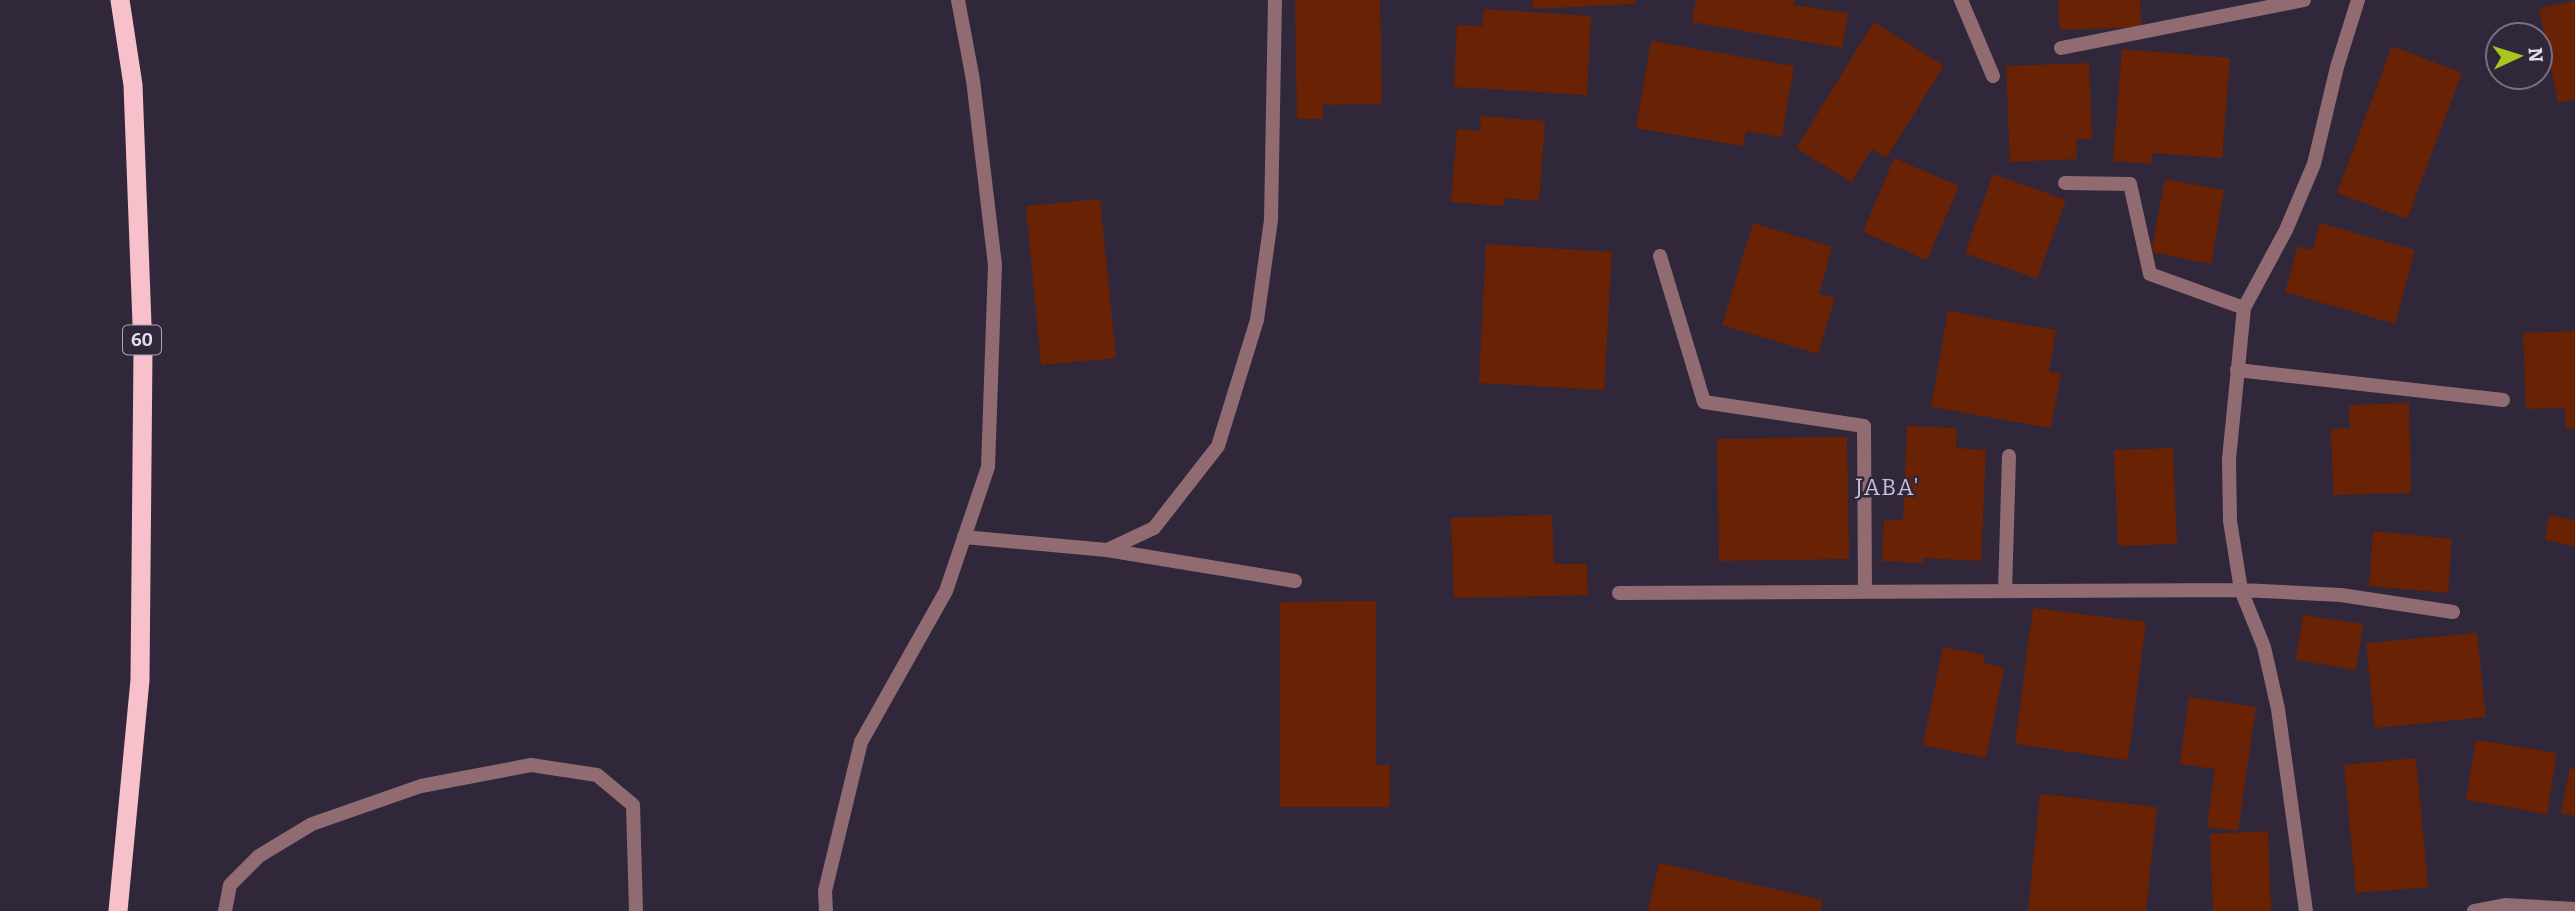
<svg xmlns="http://www.w3.org/2000/svg" width="2575" height="911" font-family="Bitter,serif">
<rect width="100%" height="100%" fill="#30273b"/>
<!-- building -->
<path fill="#692204" d="M1295,0H1380L1382,104L1322,105L1323,119H1297Z
M1532,0H1635V4L1533,9Z
M1696,0H1795L1794,5L1848,13L1842,48L1692,22Z
M2058,0H2140L2141,27L2060,30Z
M2575,1V99L2558,103L2539,8Z
M1484,9L1591,16L1587,95L1454,87L1457,25L1483,26Z
M1874,22L1944,66L1886,158L1872,149L1851,182L1796,148Z
M1651,41L1794,66L1782,137L1746,131L1743,146L1636,128Z
M2392,46L2462,73L2407,219L2337,193Z
M2122,49L2230,58L2222,158L2152,153L2151,164L2113,161Z
M2089,63L2092,139H2076L2077,159L2010,162L2006,66Z
M1481,116L1545,121L1539,201L1504,198V206L1451,202L1457,129L1480,131Z
M1894,158L1959,186L1927,260L1863,232Z
M1993,174L2066,200L2037,279L1965,253Z
M2165,179L2224,190L2211,264L2151,252Z
M1100,199L1116,358L1041,365L1026,206Z
M1753,223L1832,247L1819,294L1835,298L1818,354L1722,325Z
M2320,223L2415,250L2395,324L2285,292L2298,246L2312,250Z
M1486,244L1612,252L1604,390L1479,383Z
M1948,311L2056,330L2049,372L2061,373L2051,428L1931,407Z
M2575,331V428L2566,429L2565,408L2526,409L2523,333Z
M2409,403L2411,493L2333,495L2331,429L2350,428L2349,405Z
M1907,426L1957,428L1956,448L1986,450L1981,561L1923,558V563L1882,561L1884,520H1903Z
M1847,437L1849,559L1719,561L1717,439Z
M2173,448L2177,544L2118,546L2114,450Z
M1552,515L1554,564H1587L1588,595L1454,598L1451,518Z
M2549,515L2575,520V546L2545,540Z
M2373,531L2452,539L2448,593L2369,586Z
M1376,601V765H1390V807H1280V602Z
M2033,608L2146,622L2128,760L2015,744Z
M2303,615L2363,624L2356,670L2296,660Z
M2477,633L2486,717L2375,728L2366,643Z
M1943,647L1985,655L1984,663L2004,668L1986,758L1923,745Z
M2189,697L2256,707L2238,831L2207,827L2215,769L2180,764Z
M2476,740L2557,753L2547,814L2466,800Z
M2416,758L2428,887L2356,893L2344,765Z
M2570,768L2575,769V816L2561,813Z
M2040,794L2157,807L2146,911H2028Z
M2268,831L2271,911H2213L2210,834Z
M1659,863L1823,900L1820,911H1648Z"/>
<g fill="none" stroke-linecap="round" stroke-linejoin="round">
<!-- minor -->
<path stroke="#916b72" stroke-width="14" d="M1961,0L1993,76
M2061,48L2304,0
M2065,183L2130,184L2150,274L2244,308
M1660,256L1704,402L1864,426L1865,592
M2237,370L2503,400
M964,537L1107,550L1295,581
M1107,550L1154,528L1218,446L1257,320L1271,220L1275,0
M2005,591L2009,456
M1619,593L2241,590L2341,595L2453,612
M225,911L230,885L259,856L312,824L421,786L531,765L597,775L633,805L636,911
M826,911L825,891L861,742L946,591L988,467L995,265L973,80L958,0
M2306,911L2278,709L2264,647L2241,590L2230,521L2229,459L2244,308L2286,230L2314,164L2337,67L2358,0
M2474,911L2505,905L2575,909"/>
<!-- trunk -->
<path stroke="#f8c0ca" stroke-width="19" d="M118,911L140,680L143,351L133,85L120,0"/>
</g>
<g text-anchor="middle" stroke-width="5" stroke-linejoin="round" paint-order="stroke">
<!-- shield labels -->
<rect fill="#30273b" stroke="#ada6b6" stroke-width="2" x="123" y="325.5" width="38" height="29" rx="5"/>
<g font-size="18" font-weight="bold" fill="#e2dcea">
<text x="142" y="346">60</text>
</g>
<!-- quarter labels -->
<g font-size="23" letter-spacing="2" fill="#cabfd9" stroke="#30273b">
<text x="1888" y="495">JABA'</text>
</g>
</g>
<!-- north arrow -->
<g transform="translate(2519 56) rotate(86)"><circle r="33" fill="#30273b" stroke="#776f81" stroke-width="2"/>
<path d="M0-5L12 26L0 18L-12 26Z" fill="#a7c71e"/>
<text y="-10" font-size="19" font-weight="bold" text-anchor="middle" fill="#e2dcea">N</text>
</g>
</svg>
